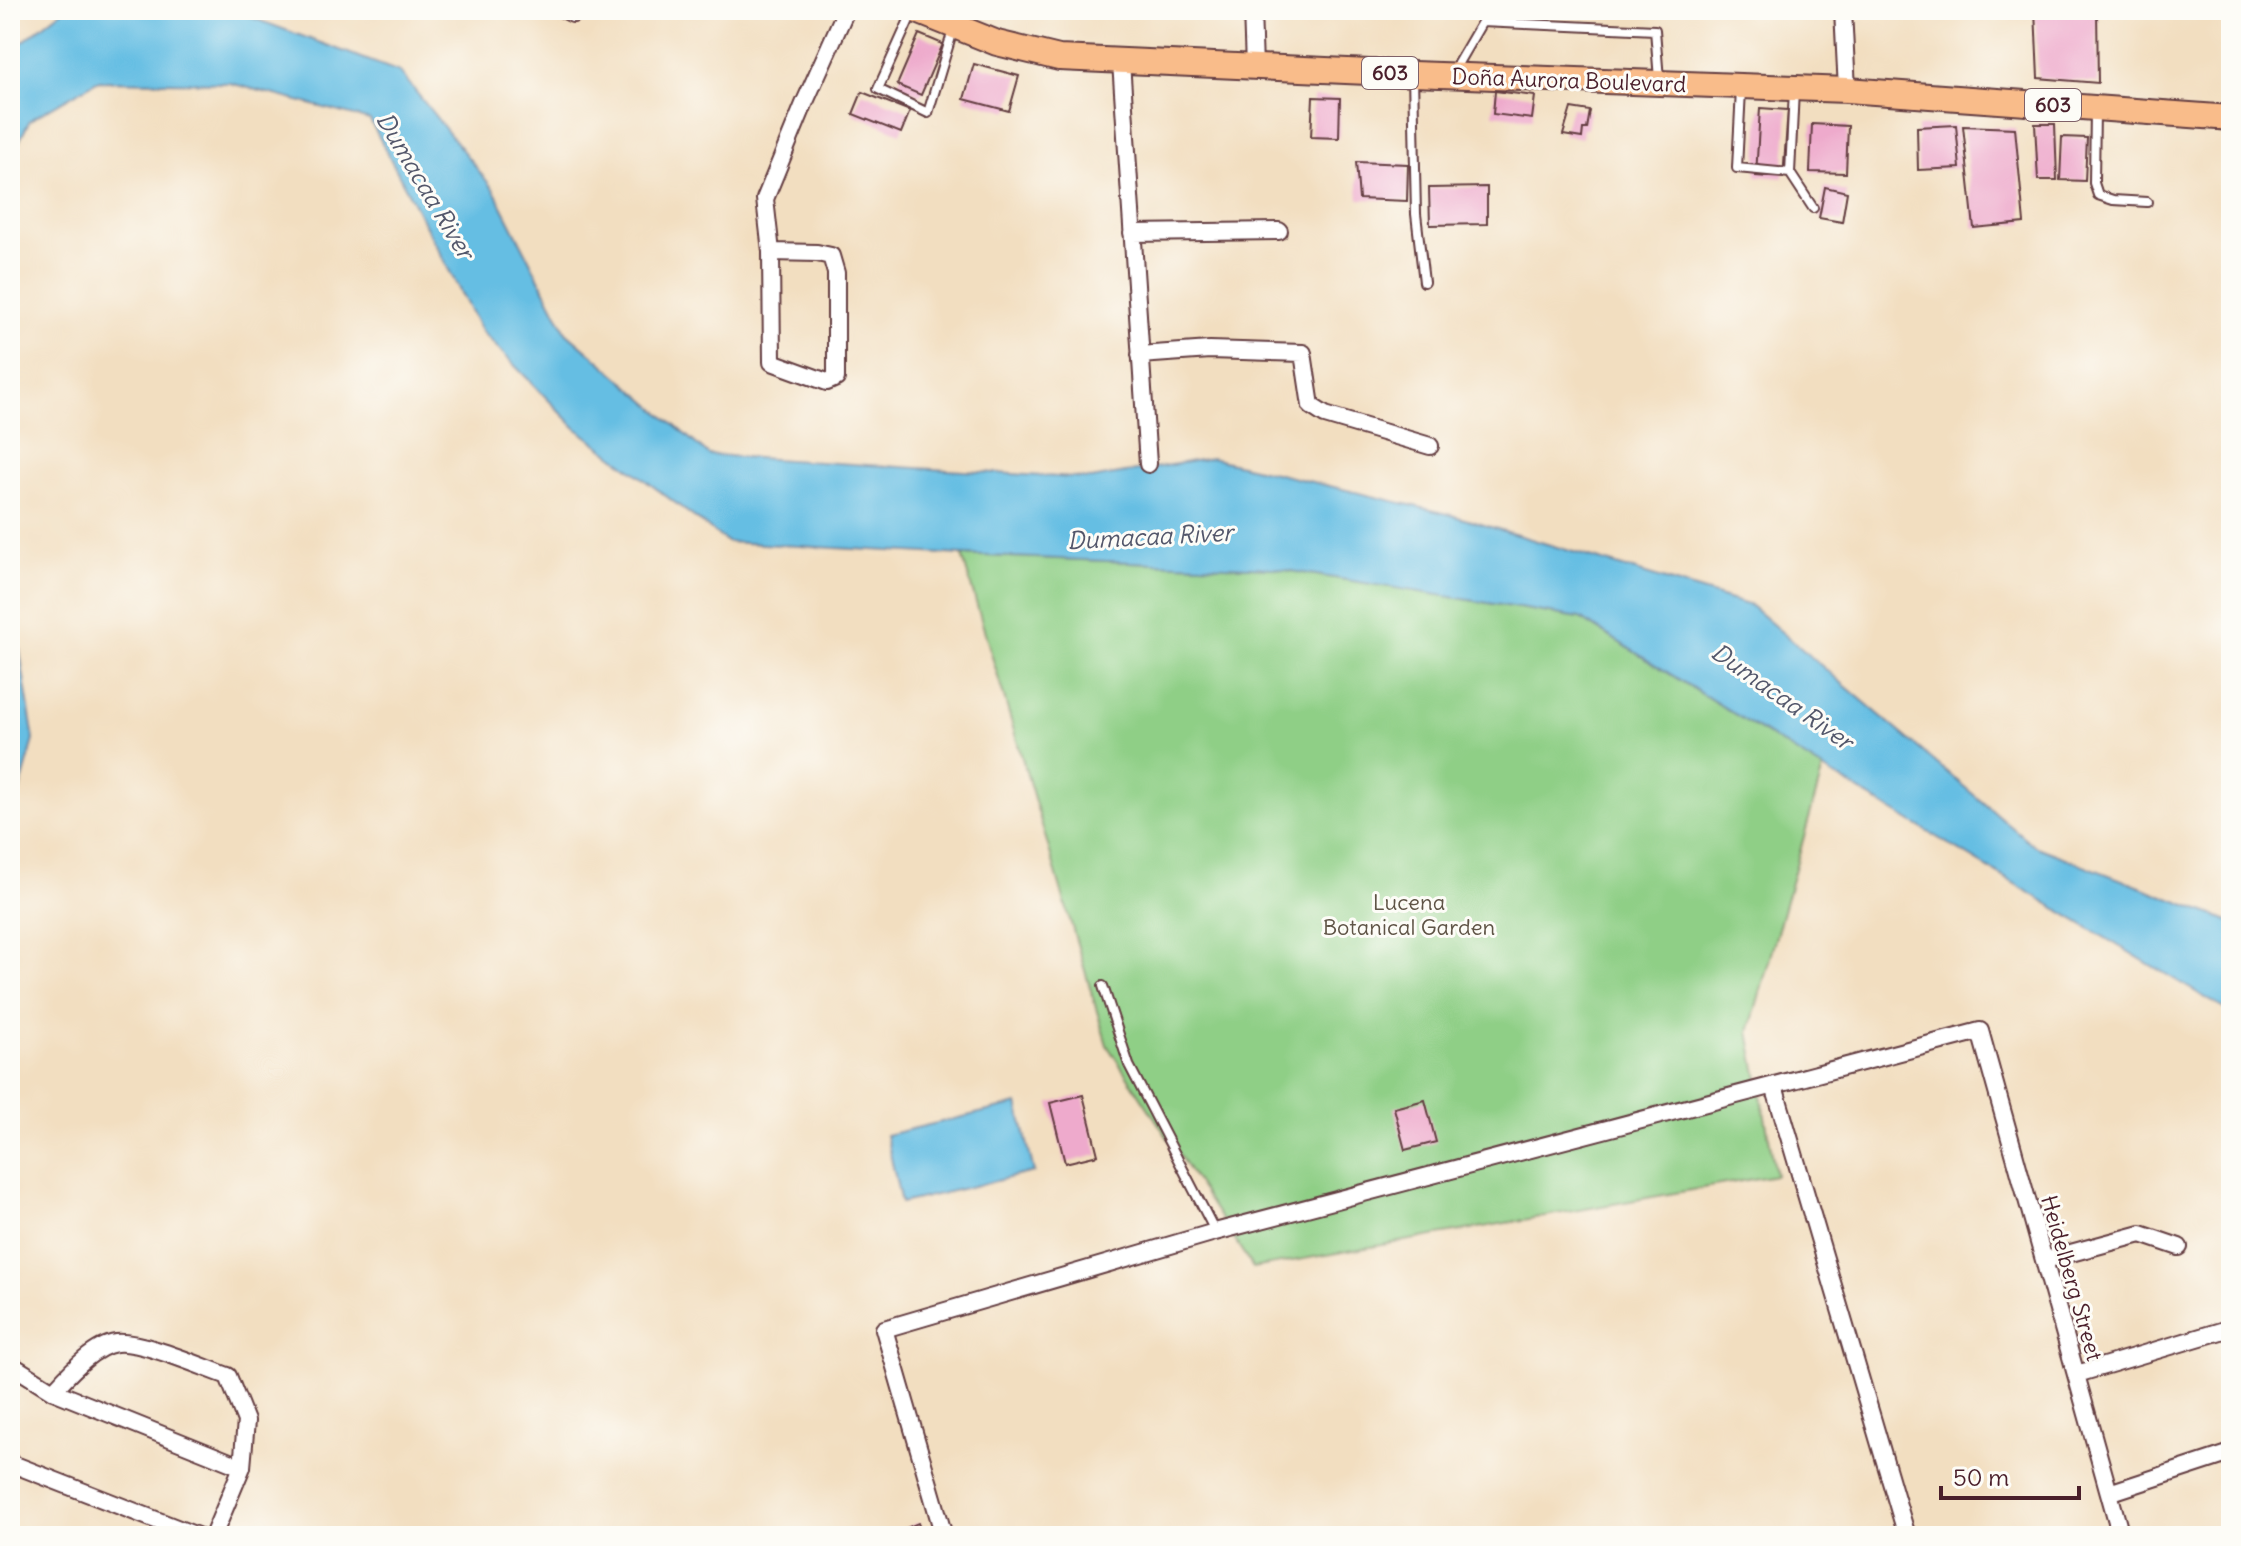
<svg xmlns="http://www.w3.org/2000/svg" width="2241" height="1546" font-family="Delius,sans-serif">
<rect width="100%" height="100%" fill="#fdfcf7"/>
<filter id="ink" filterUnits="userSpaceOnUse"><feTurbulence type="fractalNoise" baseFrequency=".0125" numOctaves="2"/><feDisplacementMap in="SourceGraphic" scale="16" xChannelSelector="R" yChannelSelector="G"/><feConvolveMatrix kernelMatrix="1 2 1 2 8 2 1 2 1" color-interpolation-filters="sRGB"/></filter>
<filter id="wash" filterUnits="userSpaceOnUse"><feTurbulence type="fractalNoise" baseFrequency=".006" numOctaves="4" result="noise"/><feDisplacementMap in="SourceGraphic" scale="32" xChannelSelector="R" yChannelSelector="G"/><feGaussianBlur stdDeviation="1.8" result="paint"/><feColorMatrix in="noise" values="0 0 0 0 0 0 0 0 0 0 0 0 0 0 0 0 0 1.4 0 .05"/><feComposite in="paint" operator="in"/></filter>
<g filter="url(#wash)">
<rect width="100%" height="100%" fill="#f2dec0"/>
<!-- green -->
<path fill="#8fcf86" stroke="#6c7758" stroke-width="2" d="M962,555L1273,568L1580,618L1823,769L1749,1032L1776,1175L1253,1268L1107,1045Z"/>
<!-- water -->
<path fill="#65bee3" stroke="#586e87" stroke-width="2" d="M63,10H171L245,15L400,72L494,190L566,332L709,455L1091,479L1211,458L1448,514L1751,606L2034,846L2231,922V1013L1823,769L1580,618L1273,568L962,555L727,542L576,428L481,331L370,120L230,83L97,81L30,120L10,159V52Z
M10,608L15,621L34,740L10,825Z
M1018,1104L1034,1172L901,1203L886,1135Z"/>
<g id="blocks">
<!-- building -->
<path fill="#eac" d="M2035,10H2097L2098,83L2038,78Z
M919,34L943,44L921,95L897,85Z
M974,64L1019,76L1009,111L964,99Z
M1495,91L1535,96L1532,119L1493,114Z
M862,92L910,111L901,133L853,114Z
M1313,97L1340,98L1339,138L1311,137Z
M1571,108L1590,111L1587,129H1583L1582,138L1563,135Z
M1760,108L1788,110L1783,178L1756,176Z
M1812,124L1848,126L1846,173L1810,172Z
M2035,124H2055L2057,180H2038Z
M1956,125L1960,168L1918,170L1917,127Z
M1963,126L2015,128L2024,223L1974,228Z
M2062,137L2087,138L2085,181L2060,180Z
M1356,162L1408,164L1407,201L1359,199Z
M1487,187V224L1430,225L1429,188Z
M1825,187L1847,192L1842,222L1819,218Z
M1083,1095L1098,1155L1065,1163L1050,1103Z
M1425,1100L1436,1142L1405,1150L1394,1108Z
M918,1523L923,1536H888Z"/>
</g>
</g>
<g filter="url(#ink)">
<use href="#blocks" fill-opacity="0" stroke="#633c41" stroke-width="2"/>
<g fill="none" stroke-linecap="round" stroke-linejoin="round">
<defs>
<path id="lane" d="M913,11L878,89L928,113L954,27
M1454,70L1482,22L1655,30L1659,79
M1413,75L1416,214L1424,282
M1741,90L1737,168L1790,173
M1794,90L1790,173L1813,208
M2095,110L2094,183L2098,195L2113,200L2147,202
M1103,986L1129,1065L1215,1231"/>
<path id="street" d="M565,10L573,14L576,10
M1252,10L1254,67
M1843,10L1847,90
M1121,62L1148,464
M1132,233L1279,231
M771,252L817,253L831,256L836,273V378L827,382L772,362L771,252L765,199L804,104L846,10
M1140,355L1210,350L1303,353L1311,406L1325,415L1430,446
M1774,1086L1907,1536
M2045,1260L2141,1234L2179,1247
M10,1364L53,1391L242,1467
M2077,1374L2231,1328
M53,1391C68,1375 93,1346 116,1343C141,1340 202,1367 228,1376L246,1421L242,1467L213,1536
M10,1463L197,1536
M2109,1493L2231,1453
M944,1536L884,1329L1215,1232L1980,1031L2121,1536"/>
<path id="primary" d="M915,10L997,43L1059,58L1413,74L1847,90L2231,118"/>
</defs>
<!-- lane casing -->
<use href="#lane" stroke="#633c41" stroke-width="12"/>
<!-- street casing -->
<use href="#street" stroke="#633c41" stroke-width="20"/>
<!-- primary casing -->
<use href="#primary" stroke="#633c41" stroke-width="28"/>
<!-- lane -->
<use href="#lane" stroke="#fff" stroke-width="8"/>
<!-- street -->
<use href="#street" stroke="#fff" stroke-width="16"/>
<!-- primary -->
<use href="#primary" stroke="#f9bc8a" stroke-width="24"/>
</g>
</g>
<g text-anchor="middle" stroke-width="6" stroke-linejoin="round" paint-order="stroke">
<!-- shield labels -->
<g fill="#fdfcf7" stroke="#806168" stroke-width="2">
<rect x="1362" y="57" width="56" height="32" rx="6"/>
<rect x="2025" y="89" width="56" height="32" rx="6"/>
</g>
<g font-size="20" font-weight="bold" fill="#4a1f2b">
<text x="1390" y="80">603</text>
<text x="2053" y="112">603</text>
</g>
<!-- street labels -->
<g font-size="22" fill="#4a1f2b" stroke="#fdfcf7">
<text transform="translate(1569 80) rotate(2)" y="8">Doña Aurora Boulevard</text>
<text transform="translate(2072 1278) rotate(74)" y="8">Heidelberg Street</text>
</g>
<!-- park labels -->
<g font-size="22" fill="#5f5446" stroke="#fdfcf7">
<text x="1409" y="910">Lucena<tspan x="1409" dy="25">Botanical Garden</tspan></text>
</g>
<!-- water labels -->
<g font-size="24" font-style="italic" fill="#53576b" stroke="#fdfcf7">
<text transform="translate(425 186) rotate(59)" y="8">Dumacaa River</text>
<text transform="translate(1150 537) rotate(-3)" y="8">Dumacaa River</text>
<text transform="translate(1782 697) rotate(35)" y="8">Dumacaa River</text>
</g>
</g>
<!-- margin -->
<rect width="2241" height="1546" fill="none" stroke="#fdfcf7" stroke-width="40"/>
<!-- scale -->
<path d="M1941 1486v12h138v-12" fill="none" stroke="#4a1f2b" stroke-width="4"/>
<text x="1953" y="1486" font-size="24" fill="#4a1f2b" stroke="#fdfcf7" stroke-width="6" paint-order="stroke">50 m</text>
</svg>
